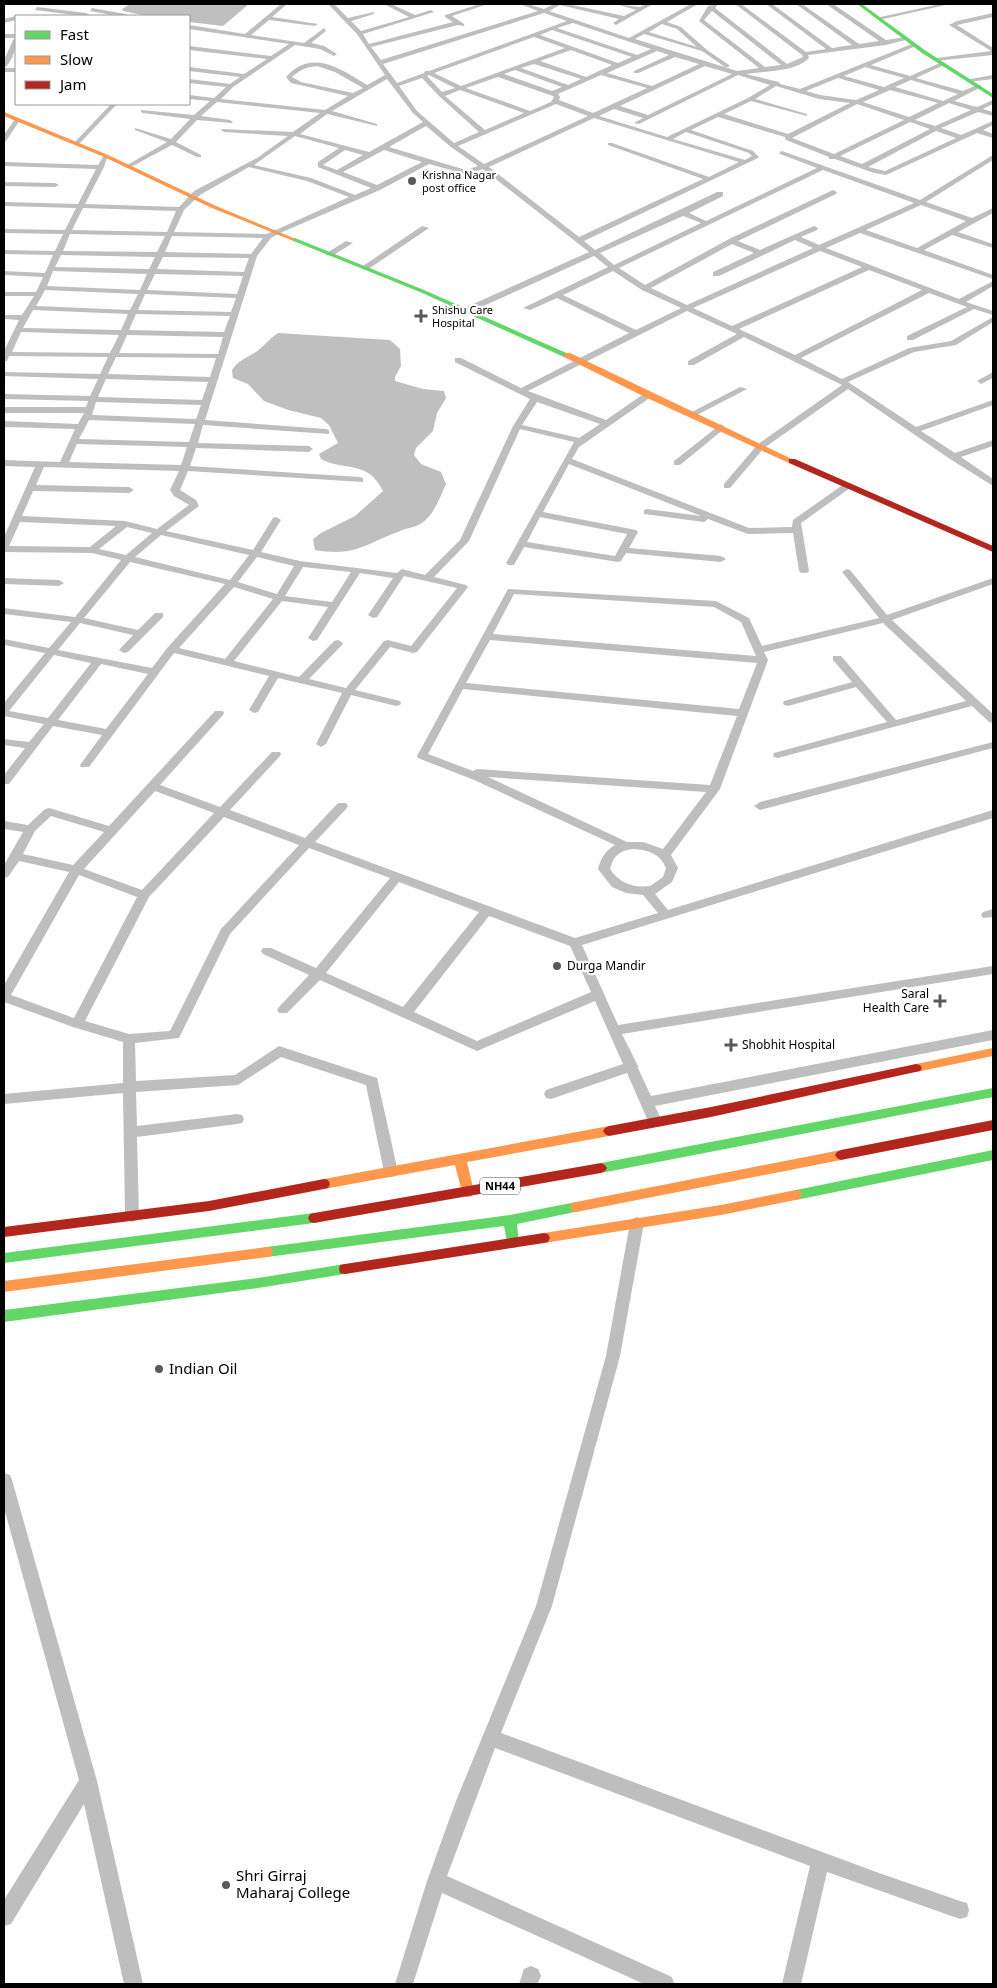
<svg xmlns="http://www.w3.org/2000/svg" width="997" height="1988" font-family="'Noto Sans',sans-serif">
<rect width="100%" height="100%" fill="#fff"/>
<!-- water -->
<path fill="#bfbfbf" d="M130,4H249L223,26L189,22V16H147L123,11L122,9Z
M278,333L390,340L400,349L401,366L395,377V381L423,389L444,391L446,398L437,413L433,431L416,448L414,455L421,464L441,472L446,484C440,497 434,515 422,523C416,527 407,528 400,531C365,544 355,557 315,550L313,539L321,533L355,516L383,491C367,459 346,472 321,459L319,454L338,443L329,425L321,418L288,410L264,401L248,384L233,378L232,370C239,360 246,358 256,352C264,346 270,338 278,333Z"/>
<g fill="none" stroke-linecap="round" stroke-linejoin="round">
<!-- street -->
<path fill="#bebebe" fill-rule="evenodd" d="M281,4H287L272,17L318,24L315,26L269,20L251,35L304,43L324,28L326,31L311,43L324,46L337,54L334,56L320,49L295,45L233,87L221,99L325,110L348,96L291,83L286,77C312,48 341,69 367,85L385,75L357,34L328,4H334L348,18L374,12V14L351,21L361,31L409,17L384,4H391L415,15L431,10L434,12L363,34L369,44L453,22L445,17V15L480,4H488L452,16L464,24V26L458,25L371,47L381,60L538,11L520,4H528L544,9L554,4H568L624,16L636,10L616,4L640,7L646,4H653L616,25L613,23L619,19L560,5L549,11L629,38L691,4H698L667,22L681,27L707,50L729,65V67H725L702,51L644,34L635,39L737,71L759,68L699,21L708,6L718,4L715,8L787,64L803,57L802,55L735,4H741L806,52L826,49L766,4H772L832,48L852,45L796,4H802L859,44L879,41L826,4H833L886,40L906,37L909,39L886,45L808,55L809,58C795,72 765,71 746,74L779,82L780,84L800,89L914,43L916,46L871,65L910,76L942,62L944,63V65L916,78L963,91L977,85H981V87L954,101L977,107L993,100V104L983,109L993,112V116L978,112L941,128L961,135L993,121V125L983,130L993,134V138L977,133L886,175L874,173L835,159H829V157L786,140L785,137L718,117L691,130L753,151L759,157L758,158L584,241L595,250L717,192H723V196L689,213L706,221L817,168L780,154L779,153L782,151L920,200L993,155V160L926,202L972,218L993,208V213L958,232L993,244V248L952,235L924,250L993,275V279L860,233L826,248L959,299L993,281V286L966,302L993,311V315L974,309L913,340H907V336L967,307L929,293L801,358L842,379L909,348L951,341L993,317V322L956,345L914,352L848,382L916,427L993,400V405L921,431L955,453L993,440V446L961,457L993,479V486L950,459L848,389L764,448L730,488H724V484L758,444L842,385L744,337L694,365H688V361L737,334L687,311L528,391L606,420L645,393H651V397L579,447L572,459L749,528L792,527L793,520L844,484H850V488L801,523L809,571L807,573H801L799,571L793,533L748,534L708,519L704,522L644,514V510L647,509L701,516L569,464L543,512L636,530L638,532L629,548L721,556L726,559L721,562L626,553L621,561L618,562L524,547L514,565H508L506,563L574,442L520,429L469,541L434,577L466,585L468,587L417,652L413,653L390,647L355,690L400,701L401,703L400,705L396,706L351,695L326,744L321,747L316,744L342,693L278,678L258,712L254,713L249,710L269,676L174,653L89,767H81L80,765L102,735L53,726L9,784H4V775L25,748L4,745V739L29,742L44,724L4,716V703L45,653L4,645V639L49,648L71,622L4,614V608L75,617L121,560L92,553L4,552V537L35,467L4,466V460L60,462L75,429L4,427V421L78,424L84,413H4V407H86L88,401L4,399V394L90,396L98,379L4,376V372L100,374L108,357L9,356L7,361H4V351L19,320L4,319V315H22L34,296H4V292H36L43,277L4,275V271L45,273L53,255L4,254V250L55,251L63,234L4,233V229L65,230L76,208L4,206V202L78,204L96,169L4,166V162L98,165L104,155H108L104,167L85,204L179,207L194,191L257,158L288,136L224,132L221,130L222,129L293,132L320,113L217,102L201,116L230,120L233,122L232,123L197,120L176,142L201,155V157H197L172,145L129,168L124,167L167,142L135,130V128L171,139L190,119L143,113L141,112V110L194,115L210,101L189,99V95L214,98L226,87L189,83V79L230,84L240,77L189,71V67L244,74L267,59L189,50V46L271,56L289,44L189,29V25L245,34ZM712,11L781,65L765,67L704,20ZM544,13L567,21L429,71H425L424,73L397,83L383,64ZM573,23L651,49L637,55L557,28ZM662,24L677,29L697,47L649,32ZM552,30L632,57L618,63L540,35ZM534,37L565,48L461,86L434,73ZM571,50L612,65L586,77L540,61ZM657,51L669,55L634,71V73H638L675,57L699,64L652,86L607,73ZM534,64L581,79L568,85L521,68ZM317,66L335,72L363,88L353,93L301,82L292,77C300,70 306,67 317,66ZM705,66L732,74L648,115L620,106ZM865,67L904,78L884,87L844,76ZM515,70L562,87L552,91L504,74ZM429,75L455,88L442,92L427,76ZM601,75L647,88L593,113L559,100L560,97L558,94ZM738,75L770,85L748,98L667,137L599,116L614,109L643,118L634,123L639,124ZM498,77L553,96L554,97L551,102L530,111L466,88ZM422,78L439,96L479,132L454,143L417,111L399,86ZM838,78L879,90L856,100L820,95L806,91ZM387,79L413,113L423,122L369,152L300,134L327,114L377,126V124L332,111ZM911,80L958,94L943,101L895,87ZM776,86L819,99L850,103L788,134L724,114L751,101L807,116V114L755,99ZM460,90L524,113L485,130L445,96ZM890,90L938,103L909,117L863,102ZM949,103L971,110L935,126L915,120ZM556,104L588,116L484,164L458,146ZM857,104L904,120L834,154L792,138ZM594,118L739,162L709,177L612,143H608V145L703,179L579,237L489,167ZM910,122L930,129L862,164L840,156ZM426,126L451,147L478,166L466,170L389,147ZM936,131L956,138L885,171L868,167ZM686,132L749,153L752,156L745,160L673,139ZM295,136L339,148L318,162V167L371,188L355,195L311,178L254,165ZM345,150L363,155L337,170L323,165ZM384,150L422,162L377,185L343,172ZM429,164L466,174L483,169L589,252L462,309V313H468L594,256L608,267L523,308L530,310L557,298L629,333L521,388L461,358H455V362L530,399L513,426L460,540L425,575L402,569L397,573L300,561L261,552L281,520L276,517L273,518L253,550L166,531L199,506L196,500L180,490L188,471L363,482V478L360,477L190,466L196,448L309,452L313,449L309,446L198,443L203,425L329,434V430L326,429L205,420L257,256L271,238L280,233L380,190ZM249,167L307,181L349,197L267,234L174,232L184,210L200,195ZM823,170L914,203L819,245L801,237L817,230L818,228L814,226L760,250L738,241L836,194L837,192L833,190L729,239L645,285L619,268ZM921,205L966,221L917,248L866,230ZM83,208L176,211L167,232L72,230ZM683,216L701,223L614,265L600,253ZM70,234L165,236L157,252L63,251ZM172,236L263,238L251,254L165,252ZM795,240L813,248L687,305L651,288L732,244L754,253L713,272V276H719ZM820,251L862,267L732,326L693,308ZM61,255L155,257L149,269L55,267ZM163,257L249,258L244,272L157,269ZM869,270L922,290L795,355L739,329ZM53,271L147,274L140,290L47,286ZM613,271L642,290L681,308L636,330L563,295ZM155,274L243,276L237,294L147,290ZM45,290L138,294L130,310L36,306ZM145,294L236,298L231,312L138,310ZM33,310L128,314L121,330L23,328ZM136,314L230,316L224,332L129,330ZM21,332L119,335L110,353L12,352ZM127,335L223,337L218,354L119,353ZM116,357L216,358L210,377L108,374ZM106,379L208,382L202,400L98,397ZM96,402L201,405L196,419L92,415ZM537,402L600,424L579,438L522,425ZM89,420L195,424L189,442L79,439ZM77,444L187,447L181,465L69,462ZM44,467L179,471L170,490L174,496L189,505L157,529L125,521L22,516L33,491L129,493L134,490L129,487L36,485ZM540,517L627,534L615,556L527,542ZM20,522L116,526L90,547L9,546ZM127,527L152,533L126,555L99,549ZM161,535L249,555L230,580L135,557ZM257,557L294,566L277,594L238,582ZM130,562L225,584L168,647L152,668L58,650L80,623L133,635L119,650L124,653L128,652L163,617V613H155L138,630L84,618ZM303,567L351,572L332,602L285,596ZM360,573L393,578L368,615L373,618L377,617L404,576L457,588L411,646L388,640L384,641L346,688L309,679L342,645L343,643L338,640L334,641L299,677L234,661L282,601L328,607L308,638L313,641L317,640ZM234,587L273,599L225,659L179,648ZM54,655L91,663L48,718L9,711ZM101,664L148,674L106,729L58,720Z
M940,4H950L879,20L876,18Z
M37,7L86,13L89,15L82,16L35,10Z
M92,8L126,14L129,16H117L90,11Z
M993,13V17L957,25L993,48V55L935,61L937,58L991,51L949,25L957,21Z
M16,16V20L4,23V19Z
M4,34H16V38H4Z
M16,38C17,47 12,63 4,68V60L13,40Z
M4,68H16V72H4Z
M993,75V79L968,82L965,80Z
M111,104H117L78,145H74V143Z
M15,119L20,120L6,141L4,142V135Z
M4,182L55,183L59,185L55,187L4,186Z
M422,226L429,228L367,270L360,268Z
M346,241L353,243L332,256L325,254Z
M993,372V378L981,384L977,381Z
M740,387L747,389L695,416L688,414Z
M721,424L725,427L724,429L680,465H674V461Z
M847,569L850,570L887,615L993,578V584L892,620L993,714V723L989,722L972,706L778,758L774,757L773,755L774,753L887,722L856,687L788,706L784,705L783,703L784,701L852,682L833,660V656H841L896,720L966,701L883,623L764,652L768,660L720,789L671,855L678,868L672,882L655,894L668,910L993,810V818L582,945L618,1025L993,966V974L622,1034L638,1066V1068L651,1096L993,1030V1040L655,1106L662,1121L660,1125L655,1126L650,1125L648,1121L627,1073L551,1099L546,1098L544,1094L546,1090L623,1064L595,1001L477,1051L320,980L287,1013H279L277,1010L279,1007L309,975L263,954L261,951L263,948H271L316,968L390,878L309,848L230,934L179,1038L135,1043L136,1081L235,1075L279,1046L377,1078L398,1172L396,1176L391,1177L386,1176L384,1172L366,1085L281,1057L238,1085L136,1092L137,1126L237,1114L242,1115L244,1119L242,1123L237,1124L137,1137L139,1216L137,1220L132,1222L127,1220L125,1216L123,1093L4,1104V1094L123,1083V1042L73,1027L4,1002V985L69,872L19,861L8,877L4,878V865L23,832L4,829V821L28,825L45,809L49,808L109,826L215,711H223L224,713L223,715L160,785L220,807L272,752H280L281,754L280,756L230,810L305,838L338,803H346L348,806L346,809L315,842L575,938L658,913L643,895L626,893L612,887L598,869C601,858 605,851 615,845L474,780L418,758L417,756L508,589L716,601L749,618L762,646L879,618L842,572ZM514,594L714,607L741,622L756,656L493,634ZM490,640L757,663L739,709L466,683ZM463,689L737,716L710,785L477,769L473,771L428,754ZM488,777L706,792L663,849L643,842H627ZM155,791L214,813L142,890L84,869ZM51,816L104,832L73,865L23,854L35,831ZM224,817L299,845L221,929L170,1031L129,1034L85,1021L149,897ZM634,849C649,850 660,854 666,868L663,877L650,886C633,888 619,883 610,869C613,855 621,850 634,849ZM79,875L137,897L74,1018L11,995ZM399,882L479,912L403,1007L326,973ZM489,916L570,946L591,992L477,1041L414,1012Z
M4,578L59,580L64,583L59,586L4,584Z
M993,742V748L760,810L754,806L760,802Z
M993,909V917L983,918L981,915L983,912Z
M637,1217L642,1219L644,1223L620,1356L552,1606L501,1733L879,1873L960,1901L967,1903L969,1910L967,1917L960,1919L827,1872L801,1984H782L810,1866L495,1748L447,1876L672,1977L674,1984H644L442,1893L413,1984H395L427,1881L456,1801L536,1606L606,1356L630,1223L632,1219Z
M4,1473L10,1475L12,1480L97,1781L143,1984H124L84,1804L11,1924L4,1926V1900L79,1780L4,1508Z
M531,1966L538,1969L541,1976L537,1984H519L524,1969Z"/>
<!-- fast -->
<path fill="#63d668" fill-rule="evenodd" d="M857,4H862L926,51L993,94V98L922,53Z
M291,238H295L424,290L571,355L564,357L420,292L291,240Z
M993,1088V1097L601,1173L597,1171L595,1168L597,1165L601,1163Z
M993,1150V1160L796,1200L792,1199L790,1195L792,1191L796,1190Z
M576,1202L580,1203L582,1207L580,1211L517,1224L519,1243L518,1247L513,1248L508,1247L504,1226L267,1257L262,1256L261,1252L262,1248L267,1247L510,1215Z
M314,1213L318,1214L320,1218L318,1222L314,1223L4,1263V1253Z
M345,1264L350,1265L351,1269L350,1273L345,1274L258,1288L4,1322V1310L258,1278Z"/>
<!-- slow -->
<path fill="#ff974d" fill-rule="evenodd" d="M4,112L108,155L216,206L296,239L291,240L212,208L104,157L4,116Z
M564,353H570L796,461L789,463L645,397L564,357Z
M993,1048V1056L916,1072L912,1071L910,1068L912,1065L916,1064Z
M609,1126L613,1128L615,1131L613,1134L609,1136L467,1162L474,1192L472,1196L468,1197L464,1196L462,1192L455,1165L324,1189L320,1188L318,1184L320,1180L324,1179Z
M841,1150L845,1152L847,1155L845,1158L841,1160L576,1212L572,1211L570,1207L572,1203L576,1202Z
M796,1190L800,1191L802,1195L800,1199L721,1215L544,1243L540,1242L538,1238L540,1234L544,1233L721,1205Z
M267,1247L272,1248L273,1252L272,1256L267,1257L4,1292V1281Z"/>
<!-- jam -->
<path fill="#b3261e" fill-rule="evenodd" d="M789,459H795L993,546V552L789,463Z
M916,1064L920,1065L922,1068L920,1071L711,1117L609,1136L605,1134L603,1131L605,1128L609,1126L711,1107Z
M993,1120V1130L841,1160L837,1158L835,1155L837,1152L841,1150Z
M601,1163L605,1165L607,1168L605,1171L601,1173L314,1223L310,1222L308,1218L310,1214L314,1213Z
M324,1179L328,1180L330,1184L328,1188L324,1189L209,1211L4,1237V1227L209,1201Z
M544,1233L548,1234L550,1238L548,1242L544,1243L345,1274L340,1273L339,1269L340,1265L345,1264Z"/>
</g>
<!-- markers -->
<g fill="#595959" stroke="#fff" stroke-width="2">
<circle cx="412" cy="181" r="5"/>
<path d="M418.5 308.5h5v5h5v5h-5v5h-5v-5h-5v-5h5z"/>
<circle cx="557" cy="966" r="5"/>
<path d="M937.5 993.5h5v5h5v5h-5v5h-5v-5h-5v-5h5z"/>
<path d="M728.5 1037.5h5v5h5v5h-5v5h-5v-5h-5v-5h5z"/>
<circle cx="159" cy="1369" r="5"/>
<circle cx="226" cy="1885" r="5"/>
</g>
<g text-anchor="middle" stroke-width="4.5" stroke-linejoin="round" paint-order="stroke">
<!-- far-poi labels -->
<g font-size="11" fill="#000" stroke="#fff" text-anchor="start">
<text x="422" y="179">Krishna Nagar<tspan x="422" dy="13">post office</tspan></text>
<text x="432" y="314">Shishu Care<tspan x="432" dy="13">Hospital</tspan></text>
</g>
<!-- shield labels -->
<rect fill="#fff" stroke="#4c4c4c" stroke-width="1" x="480" y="1177.5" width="40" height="17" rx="4"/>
<g font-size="11" font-weight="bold" fill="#000">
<text x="500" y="1190">NH44</text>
</g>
<!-- poi labels -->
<g font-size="12" fill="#000" stroke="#fff" text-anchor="start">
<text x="567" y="970">Durga Mandir</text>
<text x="929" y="998" text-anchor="end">Saral<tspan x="929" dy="14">Health Care</tspan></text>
<text x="742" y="1049">Shobhit Hospital</text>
</g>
<!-- near-poi labels -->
<g font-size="15" fill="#000" stroke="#fff" text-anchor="start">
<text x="169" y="1374">Indian Oil</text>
<text x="236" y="1881">Shri Girraj<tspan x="236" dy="17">Maharaj College</tspan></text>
</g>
</g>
<!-- border -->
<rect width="997" height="1988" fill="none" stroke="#000000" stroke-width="10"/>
<!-- legend -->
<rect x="15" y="15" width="175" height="90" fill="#ffffff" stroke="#999999"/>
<rect x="25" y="31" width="25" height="8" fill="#63d668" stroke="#999999"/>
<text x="60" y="40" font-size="15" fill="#000000">Fast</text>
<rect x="25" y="56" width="25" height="8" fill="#ff974d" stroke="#999999"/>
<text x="60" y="65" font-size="15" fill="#000000">Slow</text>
<rect x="25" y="81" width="25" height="8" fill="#b3261e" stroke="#999999"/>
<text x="60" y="90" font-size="15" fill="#000000">Jam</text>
</svg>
